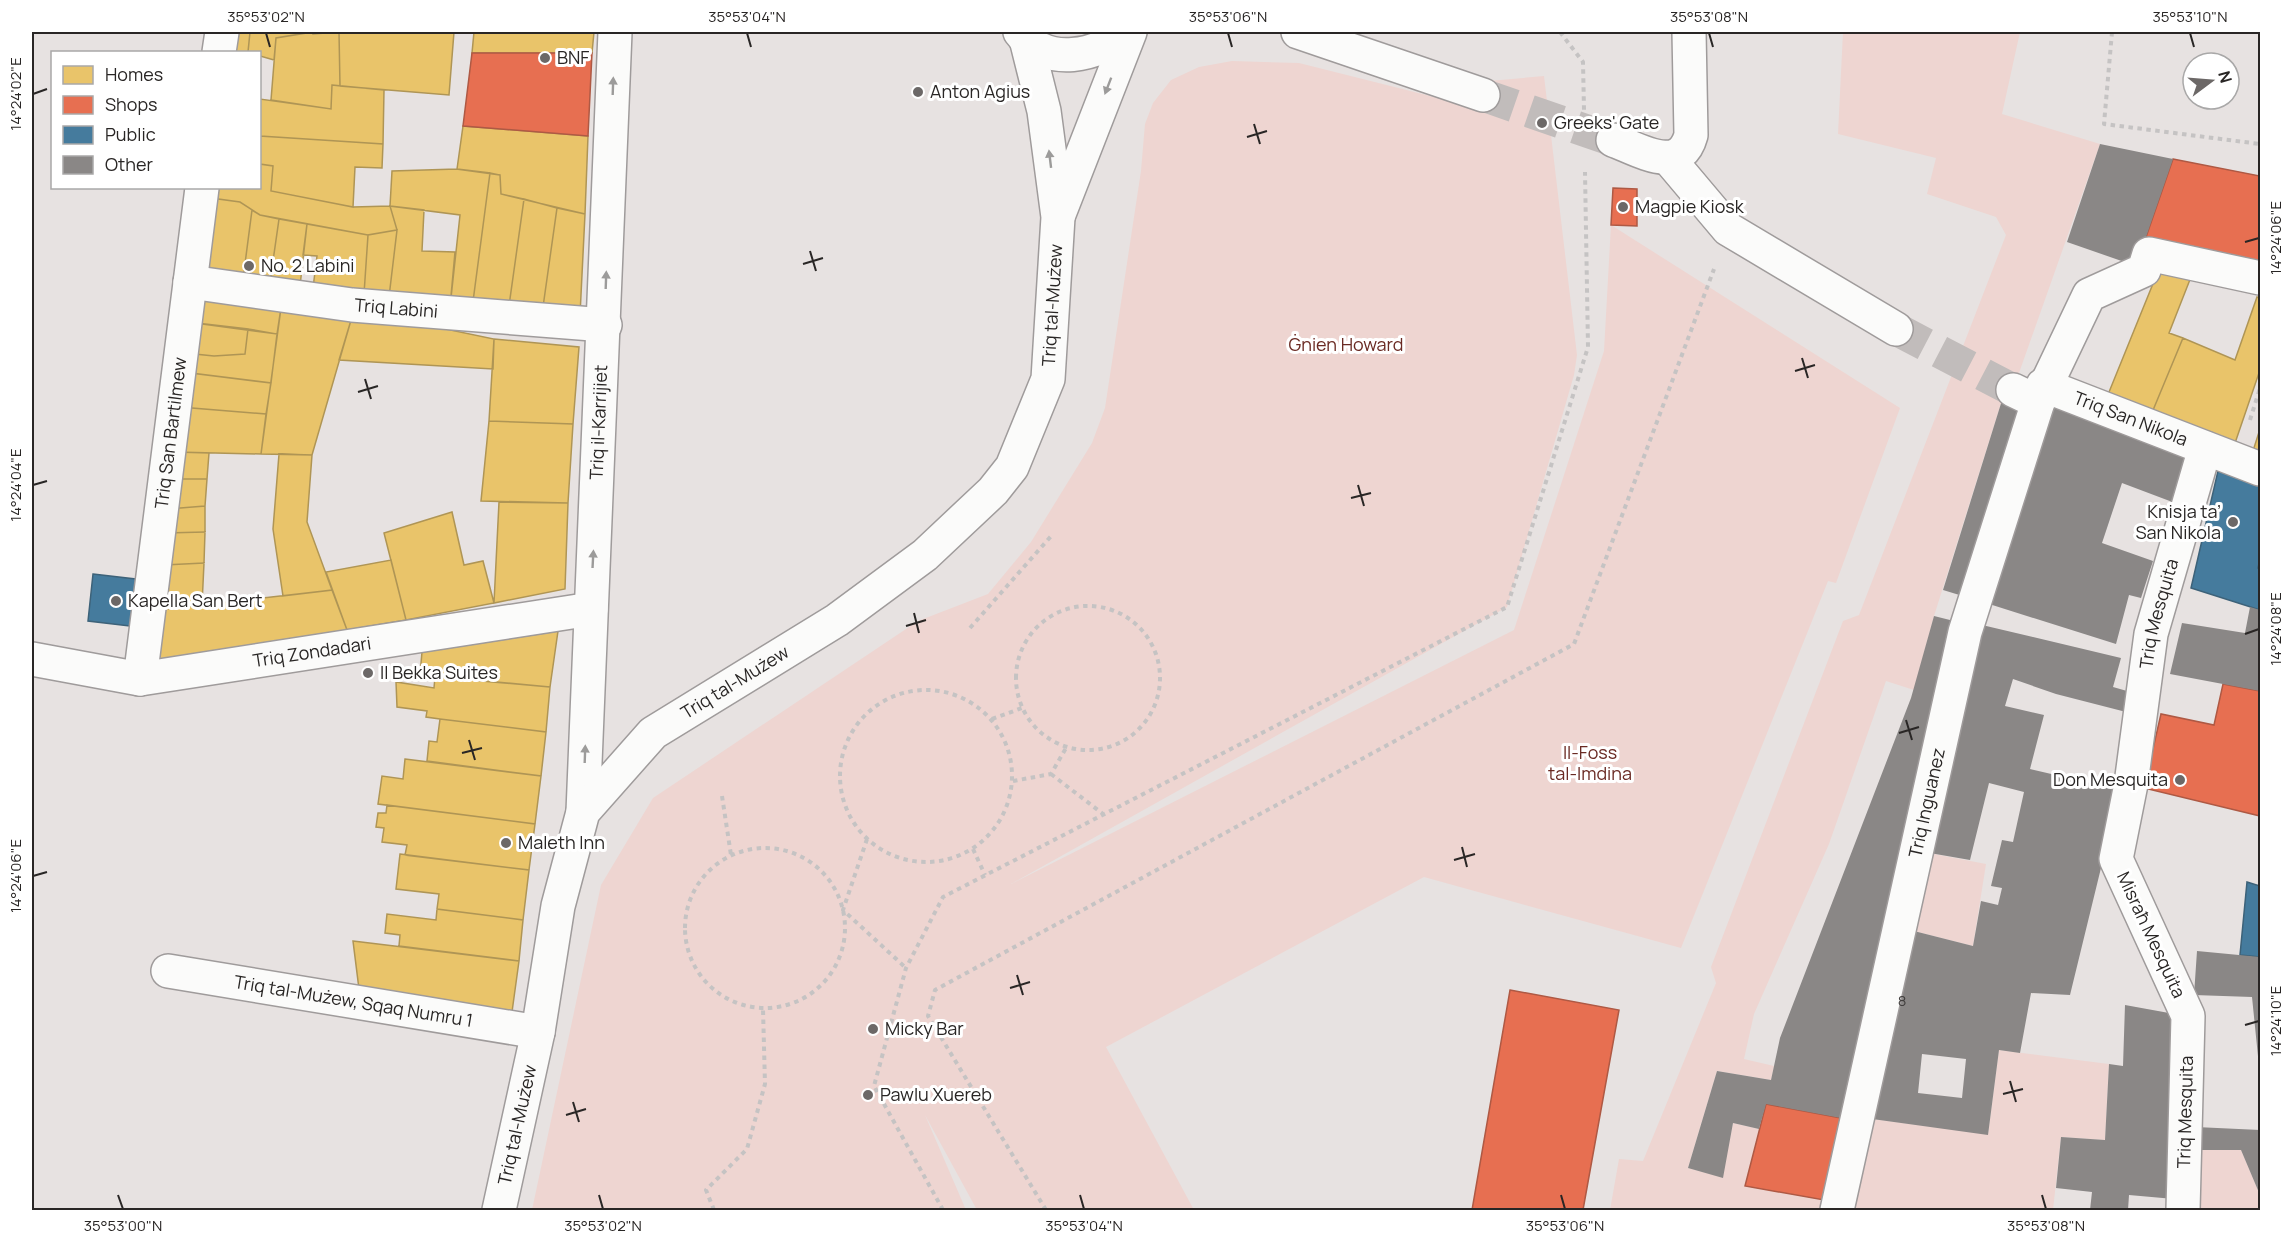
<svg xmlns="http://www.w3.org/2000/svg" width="2292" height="1242" font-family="Manrope,sans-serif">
<rect width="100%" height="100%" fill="#e7e2e1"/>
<!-- green -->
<path fill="#eed5d1" d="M1843,32H2020L2002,114L2100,144L2013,390L2003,397L1934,616L1914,690L1886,681L1829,844L1754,1014L1744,1059L1774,1066L1771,1080L1717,1071L1688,1168L1722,1177L1733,1123L1759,1129L1745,1186L1824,1200L1825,1210H1716L1699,1208L1698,1210H1610L1619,1159L1643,1161L1716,983L1711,967L1843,621L1859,615L2006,235L1996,217L1927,194L1936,158L1838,134Z
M1232,61L1299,63L1478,108L1489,81L1544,76L1577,355L1574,375L1507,607L1011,884L1514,630L1604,351L1611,225L1900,408L1836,583L1828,581L1681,948L1424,877L1106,1047L1194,1210H977L925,1115L966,1210H532L601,885L653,798L918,621L988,594L1031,542L1092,443L1105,408L1141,171L1145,124L1153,103L1171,80L1199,67Z
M1924,852L1986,864L1973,946L1906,929Z
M1999,1050L2109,1064L2105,1140L2061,1137L2053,1210H1851L1865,1118L1988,1134Z
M2196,1150H2241L2260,1195V1210H2193Z"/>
<!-- homes -->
<path fill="#e9c46a" stroke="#af9555" stroke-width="1.5" d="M226,32H250L248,52H223Z
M250,32H313L276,38L274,60L260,56V52H248Z
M313,32V34L339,32L340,86L332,85L331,109L271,100L276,38Z
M339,32H454L449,95L340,86Z
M474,32H594L592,53H472Z
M332,85L384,90L383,144L260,136V99L331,109Z
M463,126L588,136L585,214L501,194L500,175L457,169Z
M260,136L383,144L382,168L355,167L353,207L271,191L273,166L260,164Z
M260,164L273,166L271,191L353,207L390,206L397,230L368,235L260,215L240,202L204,197L206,188H260Z
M457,169L490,173L472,309L450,307L460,215L390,206L392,171Z
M490,173L500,175L501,194L524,199L508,313L472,309Z
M204,197L240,202L252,210L243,279L194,272Z
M524,199L557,208L542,314L508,313Z
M390,206L424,210L422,251L455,252L450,307L389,297L397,230Z
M557,208L585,214L580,315L542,314Z
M252,210L260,215L279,219L270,282L243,279Z
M279,219L307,224L300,286L270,282Z
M307,224L368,235L364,294L313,288L317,256L303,255Z
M397,230L389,297L364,294L368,235Z
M2161,264L2191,277L2169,333L2183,338L2151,415L2107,397Z
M192,289L282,301L277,334L188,322Z
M2257,297L2260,298V370L2233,449L2151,415L2183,338L2235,360Z
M282,301L354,310L312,455L261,454Z
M354,310L494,339L493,369L339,360Z
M188,322L248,329L245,354L214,356L185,353Z
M248,329L277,334L271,383L183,372L185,353L214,356L245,354Z
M494,339L579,347L573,424L489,421Z
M183,372L271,383L266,414L180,407Z
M180,407L266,414L261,454L175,452Z
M489,421L573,424L568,503L481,501Z
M2260,429V457L2252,454Z
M175,452L209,453L207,479H173Z
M279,454L312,455L307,522L332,590L283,596L273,529Z
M173,479H207L205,506L168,509Z
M499,502L568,503L565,589L494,603Z
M205,506V532L165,533L168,509Z
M452,512L464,565L483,561L494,603L406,620L384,533Z
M205,532L204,563L164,565L165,533Z
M391,560L406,620L347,630L326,572Z
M204,563L202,605L159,610L164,565Z
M332,590L347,630L157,666L159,610Z
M558,631L550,687L420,675L422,652Z
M435,677L550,687L546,732L440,719L426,717L427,711L397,707L396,682L434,688Z
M440,719L546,732L541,776L427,761L429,741L437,742Z
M405,759L541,776L535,824L378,804L382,776L403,779Z
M387,805L535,824L529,870L405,855L407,845L382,842L384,828L376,827L378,813H386Z
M400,854L529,870L523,920L437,909L439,894L396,889Z
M437,909L523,920L519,961L399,946L400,935L385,933L387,914L436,920Z
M353,941L519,961L512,1012L359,989Z"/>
<!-- shops -->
<path fill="#e76f51" stroke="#ae5944" stroke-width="1.5" d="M472,53H592L588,136L463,126Z
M2173,159L2260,176V272L2145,240Z
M1613,188L1637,189V226L1611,225Z
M2223,684L2260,691V816L2144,788L2161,714L2214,725Z
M1510,990L1619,1010L1583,1210H1472Z
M1766,1104L1841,1118L1824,1200L1745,1186Z"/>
<!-- public -->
<path fill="#457b9d" stroke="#3d6279" stroke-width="1.5" d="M2218,471L2260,485V559L2258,568L2260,569V610L2191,588Z
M93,574L144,580L138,627L88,621Z
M2247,882L2260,886V957L2240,955Z"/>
<!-- building -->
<path fill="#8a8786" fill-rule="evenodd" d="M2100,144L2173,159L2136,266L2067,242Z
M2003,397L2028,406L1966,597L1943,590Z
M2052,407L2190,457L2175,503L2122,483L2102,543L2153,561L2141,598L2129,595L2116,644L1986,603Z
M2250,607L2260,610V691L2170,674L2182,623L2245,633Z
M1934,616L1958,622L1841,1118L1766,1104L1759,1129L1733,1123L1723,1178L1688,1168L1717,1071L1771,1080L1780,1038L1911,698Z
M1982,625L2121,658L2113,687L2134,693L2130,713L2056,694L2013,679L2005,706L2044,715L2030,769L2120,790L2070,995L2031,993L2020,1053L1999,1050L1988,1135L1865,1118L1906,929L1973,946L1981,901L1998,905L2002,888L1991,886L2002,840L2013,842L2024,792L1989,783L1970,860L1924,852ZM1922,1054L1966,1059L1962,1098L1918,1093Z
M2197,951L2260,957V1076L2252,997L2194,995Z
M2125,1005L2180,1015L2174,1199L2129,1195L2128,1210H2090L2092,1192L2056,1188L2061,1137L2105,1140L2109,1064L2123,1066Z
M2196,1127L2260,1130V1195L2241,1150H2196Z"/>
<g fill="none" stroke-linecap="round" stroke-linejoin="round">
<!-- minor-tunnel -->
<path stroke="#c1bcbb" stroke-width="33" stroke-dasharray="33 16" stroke-linecap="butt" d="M1483,95L1613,140
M1896,329L2013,390"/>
<defs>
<g id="minor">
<path d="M1020,32C1047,69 1098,55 1128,32"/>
<path d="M1298,32L1483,95"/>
<path d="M219,52L222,32"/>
<path d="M1613,140C1640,150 1680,176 1691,135L1689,32"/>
<path d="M1669,159L1728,229L1896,329"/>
<path d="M1059,214L1130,32"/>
<path id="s1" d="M190,282L352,305L605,325"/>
<path id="s2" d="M2043,385L2260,469"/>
<path d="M2013,390L2038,402L2089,295L2144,270L2149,254L2260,278"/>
<path id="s3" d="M32,659L140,679L591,609"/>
<path id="s4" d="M140,679L202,188"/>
<path id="s5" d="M583,812L615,32"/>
<path id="s6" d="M168,971L538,1032"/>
<path id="s7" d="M499,1210L538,1032L558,906L583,812L653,733L837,620L925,555L993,491L1012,467L1048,379L1058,217L1044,111L1026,39"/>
<path id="s8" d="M1837,1210L1965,632L2038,402"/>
<path id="s9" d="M2183,1210L2188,1016L2116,859L2131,784L2151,634L2205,448"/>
</g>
</defs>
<!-- minor casing -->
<use href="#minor" stroke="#9f9b9b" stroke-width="36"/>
<!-- path -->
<path stroke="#c5c3c3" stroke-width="4" stroke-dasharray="4.5 4.5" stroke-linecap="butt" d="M1560,32L1583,62L1584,110
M2112,32L2104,124L2260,144
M2250,420L2260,388
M1016 678a72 72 0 1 1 144 0a72 72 0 1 1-144 0Z
M970,628L1053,534
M840 776a86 86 0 1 1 172 0a86 86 0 1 1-172 0Z
M992,719L1022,708
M1051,774L1103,814
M1013,781L1051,774L1066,748
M722,796L731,855
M867,839L843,910L906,968
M685 928a80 80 0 1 1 160 0a80 80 0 1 1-160 0Z
M973,849L985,875
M714,1210L706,1190L747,1149L765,1084L763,1009
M943,1210L874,1086L906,968L943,897L1507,607L1588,347L1585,172
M1046,1210L928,1016L935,990L1574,644L1714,269"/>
<!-- minor -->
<use href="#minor" stroke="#fbfbfa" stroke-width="33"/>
</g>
<!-- one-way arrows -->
<defs><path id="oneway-solid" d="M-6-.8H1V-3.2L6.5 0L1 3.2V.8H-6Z" transform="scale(1.5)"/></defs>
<g fill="#9c9b9a">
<use href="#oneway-solid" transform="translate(613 86) rotate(-88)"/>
<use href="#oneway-solid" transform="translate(1108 86) rotate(111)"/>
<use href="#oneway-solid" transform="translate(1050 159) rotate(-97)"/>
<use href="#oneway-solid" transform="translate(606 280) rotate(-88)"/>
<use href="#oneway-solid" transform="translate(593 559) rotate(-87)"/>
<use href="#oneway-solid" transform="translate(585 754) rotate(-88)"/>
</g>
<!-- ticks -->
<path fill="none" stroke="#292625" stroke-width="2" d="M266,33L270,47M747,33L751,47M1228,33L1232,47M1709,33L1713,47M2190,33L2194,47M33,94L47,89M1254,124L1260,144M1247,137L1267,131M2245,242L2259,238M810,251L816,271M803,264L823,258M1802,358L1808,378M1795,371L1815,365M365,379L371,399M358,392L378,386M33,485L47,481M1358,485L1364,506M1351,498L1371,493M914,613L919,633M906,626L926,620M2245,634L2259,629M1906,720L1912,740M1899,733L1919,727M469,740L475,760M462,753L482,748M1462,847L1467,867M1454,860L1475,854M33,876L47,872M1017,975L1023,995M1010,988L1030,982M2245,1025L2259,1021M2010,1081L2016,1102M2003,1094L2023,1089M573,1102L579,1122M566,1115L586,1109M118,1195L123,1209M599,1195L603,1209M1080,1195L1084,1209M1561,1195L1565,1209M2042,1195L2046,1209"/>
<!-- markers -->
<g fill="#6c6867" stroke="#fff" stroke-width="2">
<circle cx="545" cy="58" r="6"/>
<circle cx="918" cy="92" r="6"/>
<circle cx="1542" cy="123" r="6"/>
<circle cx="1623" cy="207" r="6"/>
<circle cx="249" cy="266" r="6"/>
<circle cx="2233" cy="522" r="6"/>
<circle cx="116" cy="601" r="6"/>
<circle cx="368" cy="673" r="6"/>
<circle cx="2180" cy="780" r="6"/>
<circle cx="506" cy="843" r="6"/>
<circle cx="873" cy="1029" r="6"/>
<circle cx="868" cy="1095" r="6"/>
</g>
<g text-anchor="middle" stroke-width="6" stroke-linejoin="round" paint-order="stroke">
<!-- number labels -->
<g font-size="15" fill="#413e3d">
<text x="1902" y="1006">8</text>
</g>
<!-- poi labels -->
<g font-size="18" fill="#292625" stroke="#fff" text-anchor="start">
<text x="557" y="64">BNF</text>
<text x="930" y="98">Anton Agius</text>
<text x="1554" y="129">Greeks' Gate</text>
<text x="1635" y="213">Magpie Kiosk</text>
<text x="261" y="272">No. 2 Labini</text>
<text x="2221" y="518" text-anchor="end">Knisja ta’<tspan x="2221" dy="21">San Nikola</tspan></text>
<text x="128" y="607">Kapella San Bert</text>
<text x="380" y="679">Il Bekka Suites</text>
<text x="2168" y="786" text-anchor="end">Don Mesquita</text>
<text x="518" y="849">Maleth Inn</text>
<text x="885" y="1035">Micky Bar</text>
<text x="880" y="1101">Pawlu Xuereb</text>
</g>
<!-- street labels -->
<g font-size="18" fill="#292625" stroke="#fff">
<text dy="6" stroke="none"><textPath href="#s7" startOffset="1131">Triq tal-Mużew</textPath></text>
<text dy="6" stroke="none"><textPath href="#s1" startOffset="208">Triq Labini</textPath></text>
<text dy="6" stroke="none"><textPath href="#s2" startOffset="94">Triq San Nikola</textPath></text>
<text dy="6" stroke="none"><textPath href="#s5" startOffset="390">Triq il-Karrijiet</textPath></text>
<text dy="6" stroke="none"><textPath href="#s4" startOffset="248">Triq San Bartilmew</textPath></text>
<text dy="6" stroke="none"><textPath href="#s9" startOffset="616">Triq Mesquita</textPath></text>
<text dy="6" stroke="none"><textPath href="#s3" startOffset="284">Triq Zondadari</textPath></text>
<text dy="6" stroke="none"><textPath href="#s7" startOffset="609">Triq tal-Mużew</textPath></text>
<text dy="6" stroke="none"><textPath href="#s8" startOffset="417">Triq Inguanez</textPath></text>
<text transform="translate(2151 935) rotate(65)" y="6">Misraħ Mesquita</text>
<text dy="6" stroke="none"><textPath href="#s6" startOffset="188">Triq tal-Mużew, Sqaq Numru 1</textPath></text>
<text dy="6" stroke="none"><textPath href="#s9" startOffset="98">Triq Mesquita</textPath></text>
<text dy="6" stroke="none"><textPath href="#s7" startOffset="87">Triq tal-Mużew</textPath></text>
</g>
<!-- park labels -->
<g font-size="18" fill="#6a2a23" stroke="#fff">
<text x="1346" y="351">Ġnien Howard</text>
<text x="1590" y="759">Il-Foss<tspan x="1590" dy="21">tal-Imdina</tspan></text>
</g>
</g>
<!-- border -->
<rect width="2292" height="1242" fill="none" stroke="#ffffff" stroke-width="66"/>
<!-- legend -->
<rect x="51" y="51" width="210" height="138" fill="#ffffff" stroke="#a9a8a8" stroke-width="1.5"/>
<rect x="63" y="66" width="30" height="18" fill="#e9c46a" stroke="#a9a8a8" stroke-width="1.5"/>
<text x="105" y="81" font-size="18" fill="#292625">Homes</text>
<rect x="63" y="96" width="30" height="18" fill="#e76f51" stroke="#a9a8a8" stroke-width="1.5"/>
<text x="105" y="111" font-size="18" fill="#292625">Shops</text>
<rect x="63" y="126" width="30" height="18" fill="#457b9d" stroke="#a9a8a8" stroke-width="1.5"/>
<text x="105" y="141" font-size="18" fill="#292625">Public</text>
<rect x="63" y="156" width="30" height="18" fill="#8a8786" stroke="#a9a8a8" stroke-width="1.5"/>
<text x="105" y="171" font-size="18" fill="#292625">Other</text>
<!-- north arrow -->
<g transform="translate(2211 81) rotate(74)"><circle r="28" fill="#ffffff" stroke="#a9a8a8" stroke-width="1.5"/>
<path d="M0-4.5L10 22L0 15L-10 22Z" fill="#6c6867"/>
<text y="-9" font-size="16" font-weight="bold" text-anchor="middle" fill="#292625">N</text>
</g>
<rect x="33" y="33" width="2226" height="1176" fill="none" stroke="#292625" stroke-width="2"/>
<g font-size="15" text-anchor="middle" fill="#292625">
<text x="266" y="22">35°53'02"N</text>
<text x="747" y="22">35°53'04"N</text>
<text x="1228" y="22">35°53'06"N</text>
<text x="1709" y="22">35°53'08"N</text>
<text x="2190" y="22">35°53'10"N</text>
<text transform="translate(16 94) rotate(-90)" y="5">14°24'02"E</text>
<text transform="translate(2276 238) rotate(-90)" y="5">14°24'06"E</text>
<text transform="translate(16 485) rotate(-90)" y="5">14°24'04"E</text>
<text transform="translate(2276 629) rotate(-90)" y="5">14°24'08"E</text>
<text transform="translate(16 876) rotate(-90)" y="5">14°24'06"E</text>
<text transform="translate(2276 1021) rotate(-90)" y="5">14°24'10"E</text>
<text x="123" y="1231">35°53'00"N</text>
<text x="603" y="1231">35°53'02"N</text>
<text x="1084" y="1231">35°53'04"N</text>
<text x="1565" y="1231">35°53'06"N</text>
<text x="2046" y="1231">35°53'08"N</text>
</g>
</svg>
